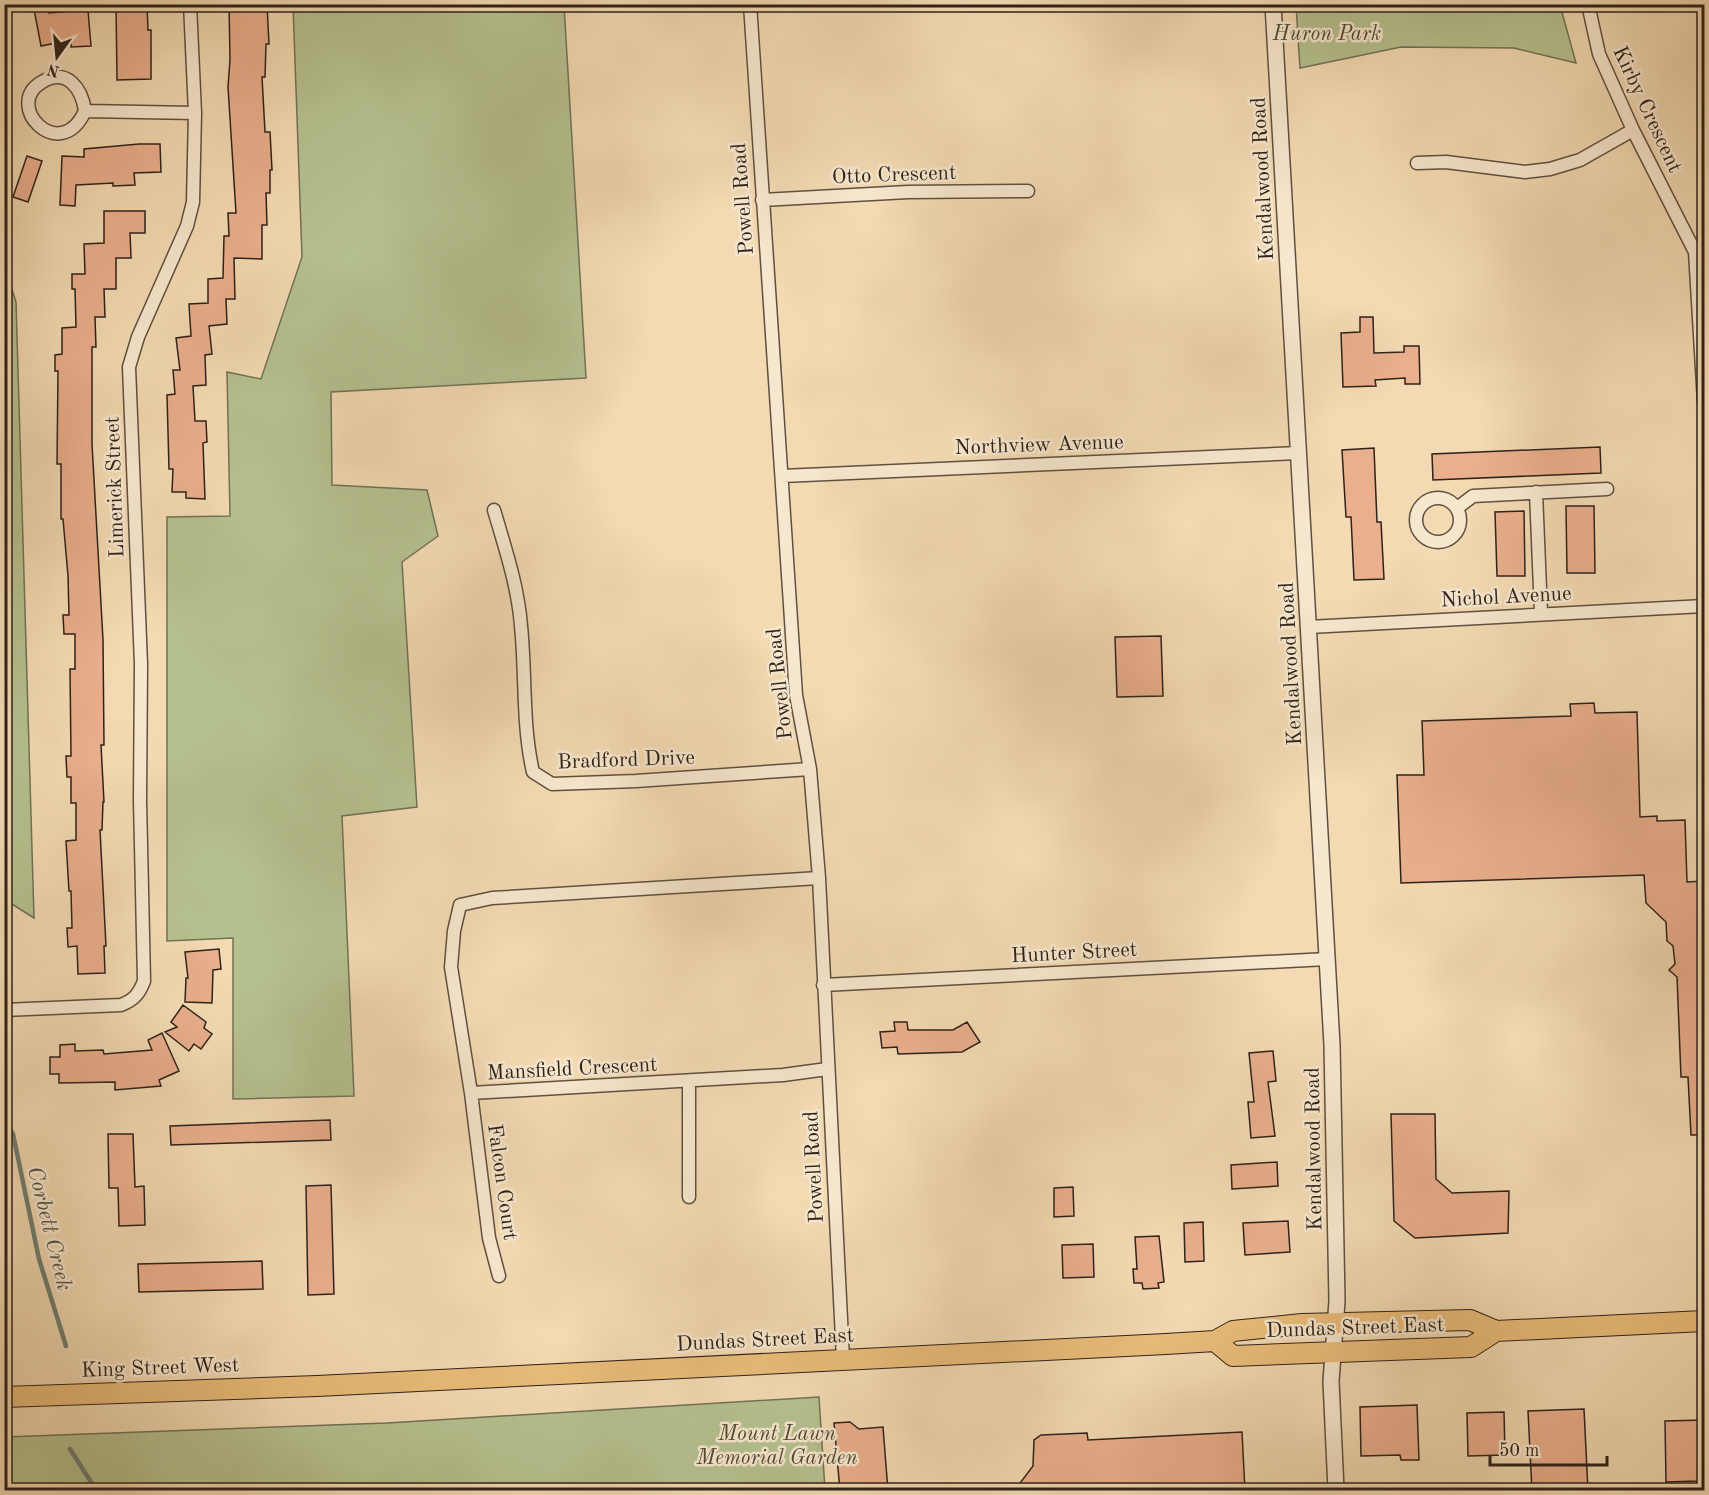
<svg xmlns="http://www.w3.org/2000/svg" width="1709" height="1495" font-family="'Old Standard TT',serif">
<rect width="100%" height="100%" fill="#f3dab3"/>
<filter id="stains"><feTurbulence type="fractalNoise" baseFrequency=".00333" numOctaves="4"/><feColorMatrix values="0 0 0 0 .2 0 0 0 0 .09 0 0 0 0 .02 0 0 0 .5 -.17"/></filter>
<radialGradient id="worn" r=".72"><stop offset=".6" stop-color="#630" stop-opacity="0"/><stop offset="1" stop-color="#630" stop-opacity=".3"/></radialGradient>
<!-- green -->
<path fill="#b6c190" stroke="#727255" stroke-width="1.5" d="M293,5H564L586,378L331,392L332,485L427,490L438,536L402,562L417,807L342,816L354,1096L233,1099V938L167,941V517L230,516L227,372L261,379L302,257Z
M1296,5H1560L1576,63L1514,48L1401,47L1300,68Z
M4,265L16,302L34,918L4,899Z
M819,1397L825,1490H5V1437L387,1423Z"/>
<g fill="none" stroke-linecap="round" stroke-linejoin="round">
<!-- stream -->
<path stroke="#6f7e72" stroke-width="4.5" d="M4,1118L13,1134L39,1259L66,1346
M70,1449L96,1490"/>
</g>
<!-- building -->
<path fill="#eaaf8d" stroke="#2e221a" stroke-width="1.5" d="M33,4H47L49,13L88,10L91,46L71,47V40L41,46Z
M116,4H147L148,30H151V79L117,80Z
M229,4H267L269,44H266L265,77H262L265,132H270L272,170H270V193H266L267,225H262V259L234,258L235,299H226L227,324L209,326L212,354L205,355L206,385L193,386L195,421H206L207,442L203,443L205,499L186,498V492H172L173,469H169L167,395L175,394L173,370H180L176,338L191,336L189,304L208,303V279L223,278L224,236H229L228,213H236L228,87L230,60Z
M139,144H160L161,172L134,173L135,185L113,186V183L76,185L75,206L60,205L62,156L84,157V149Z
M27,156L42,161L28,202L13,197Z
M104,211H145V233H130L131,258H116V289H104L105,317H95L96,347H92V444L103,640L104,745H101L104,802H103L102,830H100L106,946H104L105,973L78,974L77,946L68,947L67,928H72L71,891H69L66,841L76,840V803H71V777H67L66,756H71L70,669H75V634H64L63,615H69L68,576L63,519H61V464H57L58,371H55V355L62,354V328L76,327L75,289H72V274H85L84,244L104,243Z
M1360,317H1373L1374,353L1404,352V346H1419L1420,384H1405V378L1375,380L1376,386L1343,387L1341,333L1360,332Z
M1600,447L1601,473L1433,480L1432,454Z
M1374,448L1377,522H1381L1384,579L1354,580L1351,517H1346L1342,450Z
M1566,506H1594L1595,573H1567Z
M1524,511L1525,576H1497L1495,512Z
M1161,636L1163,696L1117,697L1115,637Z
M1594,703L1595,713L1637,712L1640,817L1657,816V821L1685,820L1687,882L1704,881V1135H1691L1688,1077H1681L1677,977L1669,970L1675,964L1673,946L1667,941L1666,922L1646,903L1644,875L1401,883L1397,775H1424L1422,721L1571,716L1570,704Z
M219,949L221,969L213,970L212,1003L185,1002L186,978H188L185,952Z
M183,1005L206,1022L204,1028L212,1034L201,1049L194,1044L189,1051L165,1032L177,1027L171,1022Z
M894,1022H907L908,1030H953L967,1022L980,1042L962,1052L898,1054L897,1047L882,1048L880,1032L895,1031Z
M162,1033L179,1071L159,1080L161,1086L115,1090V1082L59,1083V1074H50V1057H60V1045L75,1044V1051L103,1050L104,1054L152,1050L148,1040Z
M1273,1051L1276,1081L1268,1082L1275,1136L1251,1138L1248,1102H1254L1249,1053Z
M1391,1114H1435L1436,1179L1452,1193L1509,1191L1508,1233L1415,1238L1394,1221Z
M330,1120L331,1140L171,1145L170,1126Z
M108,1134H133L135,1187L144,1186L145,1225L119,1226L118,1188H109Z
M1277,1162L1278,1186L1232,1189L1231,1165Z
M331,1185L334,1294L308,1295L306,1186Z
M1073,1187L1074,1216L1054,1217V1188Z
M1288,1221L1290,1252L1245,1255L1243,1223Z
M1203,1222L1204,1261L1185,1262L1184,1223Z
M1159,1236L1164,1282L1158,1283L1159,1288L1143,1289L1142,1283H1134L1133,1269H1137L1135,1237Z
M1093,1244L1094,1277L1063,1278L1062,1245Z
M262,1261L263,1289L139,1292L138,1264Z
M1417,1405L1419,1460H1401L1400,1455L1361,1456L1360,1407Z
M1584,1409L1588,1491H1532L1528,1411Z
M1504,1412L1505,1455L1468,1456L1467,1413Z
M1704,1420V1472L1698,1473V1481L1666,1482L1665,1421Z
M850,1422L859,1429L883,1427L888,1491H840L834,1423Z
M1242,1432L1245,1491H1199V1488L1172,1489V1491H1014L1033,1466L1034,1440L1041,1435L1087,1433L1088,1440Z"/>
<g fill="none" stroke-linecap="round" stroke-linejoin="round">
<defs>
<path id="minor" d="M750,4L796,695L810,769L819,878L843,1359
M1588,4L1599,54L1633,130L1695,252L1704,402
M85,111C82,89 67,67 42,82C2,105 60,166 85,111L195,113
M1417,163L1446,162L1525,172L1550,169L1580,160L1633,130
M762,200L908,192L1028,191
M782,476L1298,453
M1536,492L1541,613
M1416 520a22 22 0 1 1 44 0a22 22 0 1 1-44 0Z
M1457,508L1473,496L1607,489
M494,510C505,548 518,586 521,626C526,675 522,724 533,772L552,784L636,781L810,769
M1309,627L1704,606
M823,985L1327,959
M4,1010L121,1005C134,1000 139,994 144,981L140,800L141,664L129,367L138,337L187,226L193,202L195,113L190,4
M471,1093L783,1075L827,1069
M689,1197V1081
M499,1276L489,1238L471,1093L451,967L454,931L460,905L492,898L819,878"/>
<path id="tertiary" d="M1273,4L1332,1045L1337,1301L1331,1381L1336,1490"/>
<path id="primary" d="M1215,1341L1233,1356L1471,1347L1496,1331
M4,1397L317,1386L1166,1344L1215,1341L1233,1331L1302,1324L1470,1320L1496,1331L1704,1321"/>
</defs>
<!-- minor casing -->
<use href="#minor" stroke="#5f5040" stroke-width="15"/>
<!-- tertiary casing -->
<use href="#tertiary" stroke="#5f5040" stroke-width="18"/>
<!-- primary casing -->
<use href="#primary" stroke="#2e221a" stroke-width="22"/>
<!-- minor -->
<use href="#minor" stroke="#f7e7ce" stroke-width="12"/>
<!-- tertiary -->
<use href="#tertiary" stroke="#f7e7ce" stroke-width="15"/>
<!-- primary -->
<use href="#primary" stroke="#eabd7a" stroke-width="20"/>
</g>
<g text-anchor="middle" stroke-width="5" stroke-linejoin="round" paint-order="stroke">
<!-- park labels -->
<g font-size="21" font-style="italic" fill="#504a38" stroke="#f7e7ce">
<text x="1327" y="40">Huron Park</text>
<text x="777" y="1440">Mount Lawn<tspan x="777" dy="24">Memorial Garden</tspan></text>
</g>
<!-- street labels -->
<g font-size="21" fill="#2e221a" stroke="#f7e7ce">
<text transform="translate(1648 109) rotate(65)" y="7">Kirby Crescent</text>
<text transform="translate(894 174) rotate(-2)" y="7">Otto Crescent</text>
<text transform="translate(1262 179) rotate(-93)" y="7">Kendalwood Road</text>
<text transform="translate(742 199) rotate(-94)" y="7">Powell Road</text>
<text transform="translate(1039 444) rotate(-2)" y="7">Northview Avenue</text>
<text transform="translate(114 487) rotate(-92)" y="7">Limerick Street</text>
<text transform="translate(1506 596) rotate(-3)" y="7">Nichol Avenue</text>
<text transform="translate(1290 664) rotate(-93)" y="7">Kendalwood Road</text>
<text transform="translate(779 684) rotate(-96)" y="7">Powell Road</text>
<text transform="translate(626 759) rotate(-2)" y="7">Bradford Drive</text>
<text transform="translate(1074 952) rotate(-3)" y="7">Hunter Street</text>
<text transform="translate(572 1068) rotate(-3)" y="7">Mansfield Crescent</text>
<text transform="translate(1313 1149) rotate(-91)" y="7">Kendalwood Road</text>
<text transform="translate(813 1167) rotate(-93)" y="7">Powell Road</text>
<text transform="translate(503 1182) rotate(82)" y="7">Falcon Court</text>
<text transform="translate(1355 1327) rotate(-2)" y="7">Dundas Street East</text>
<text transform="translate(765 1339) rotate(-3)" y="7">Dundas Street East</text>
<text transform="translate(160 1367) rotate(-2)" y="7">King Street West</text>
</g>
<!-- water labels -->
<g font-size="22" font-style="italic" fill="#4f5046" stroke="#f7e7ce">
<text transform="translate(51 1228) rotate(76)" y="8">Corbett Creek</text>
</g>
</g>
<!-- margin -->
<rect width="1709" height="1495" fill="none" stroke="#f3dab3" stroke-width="24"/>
<rect x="6" y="6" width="1697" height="1483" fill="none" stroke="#2e221a" stroke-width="3"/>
<rect x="12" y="12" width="1685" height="1471" fill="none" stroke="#2e221a" stroke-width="1.5"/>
<!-- north arrow -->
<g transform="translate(57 57) rotate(195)" stroke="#f7e7ce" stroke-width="4.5" paint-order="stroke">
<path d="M0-4.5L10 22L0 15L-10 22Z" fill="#2e221a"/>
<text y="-9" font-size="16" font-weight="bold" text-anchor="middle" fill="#2e221a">N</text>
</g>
<!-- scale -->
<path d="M1490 1456v9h117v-9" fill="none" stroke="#2e221a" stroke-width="3"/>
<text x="1499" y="1456" font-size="18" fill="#2e221a" stroke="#f7e7ce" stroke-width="4.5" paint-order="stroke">50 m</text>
<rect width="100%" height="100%" filter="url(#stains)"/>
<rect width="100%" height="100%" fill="url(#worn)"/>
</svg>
